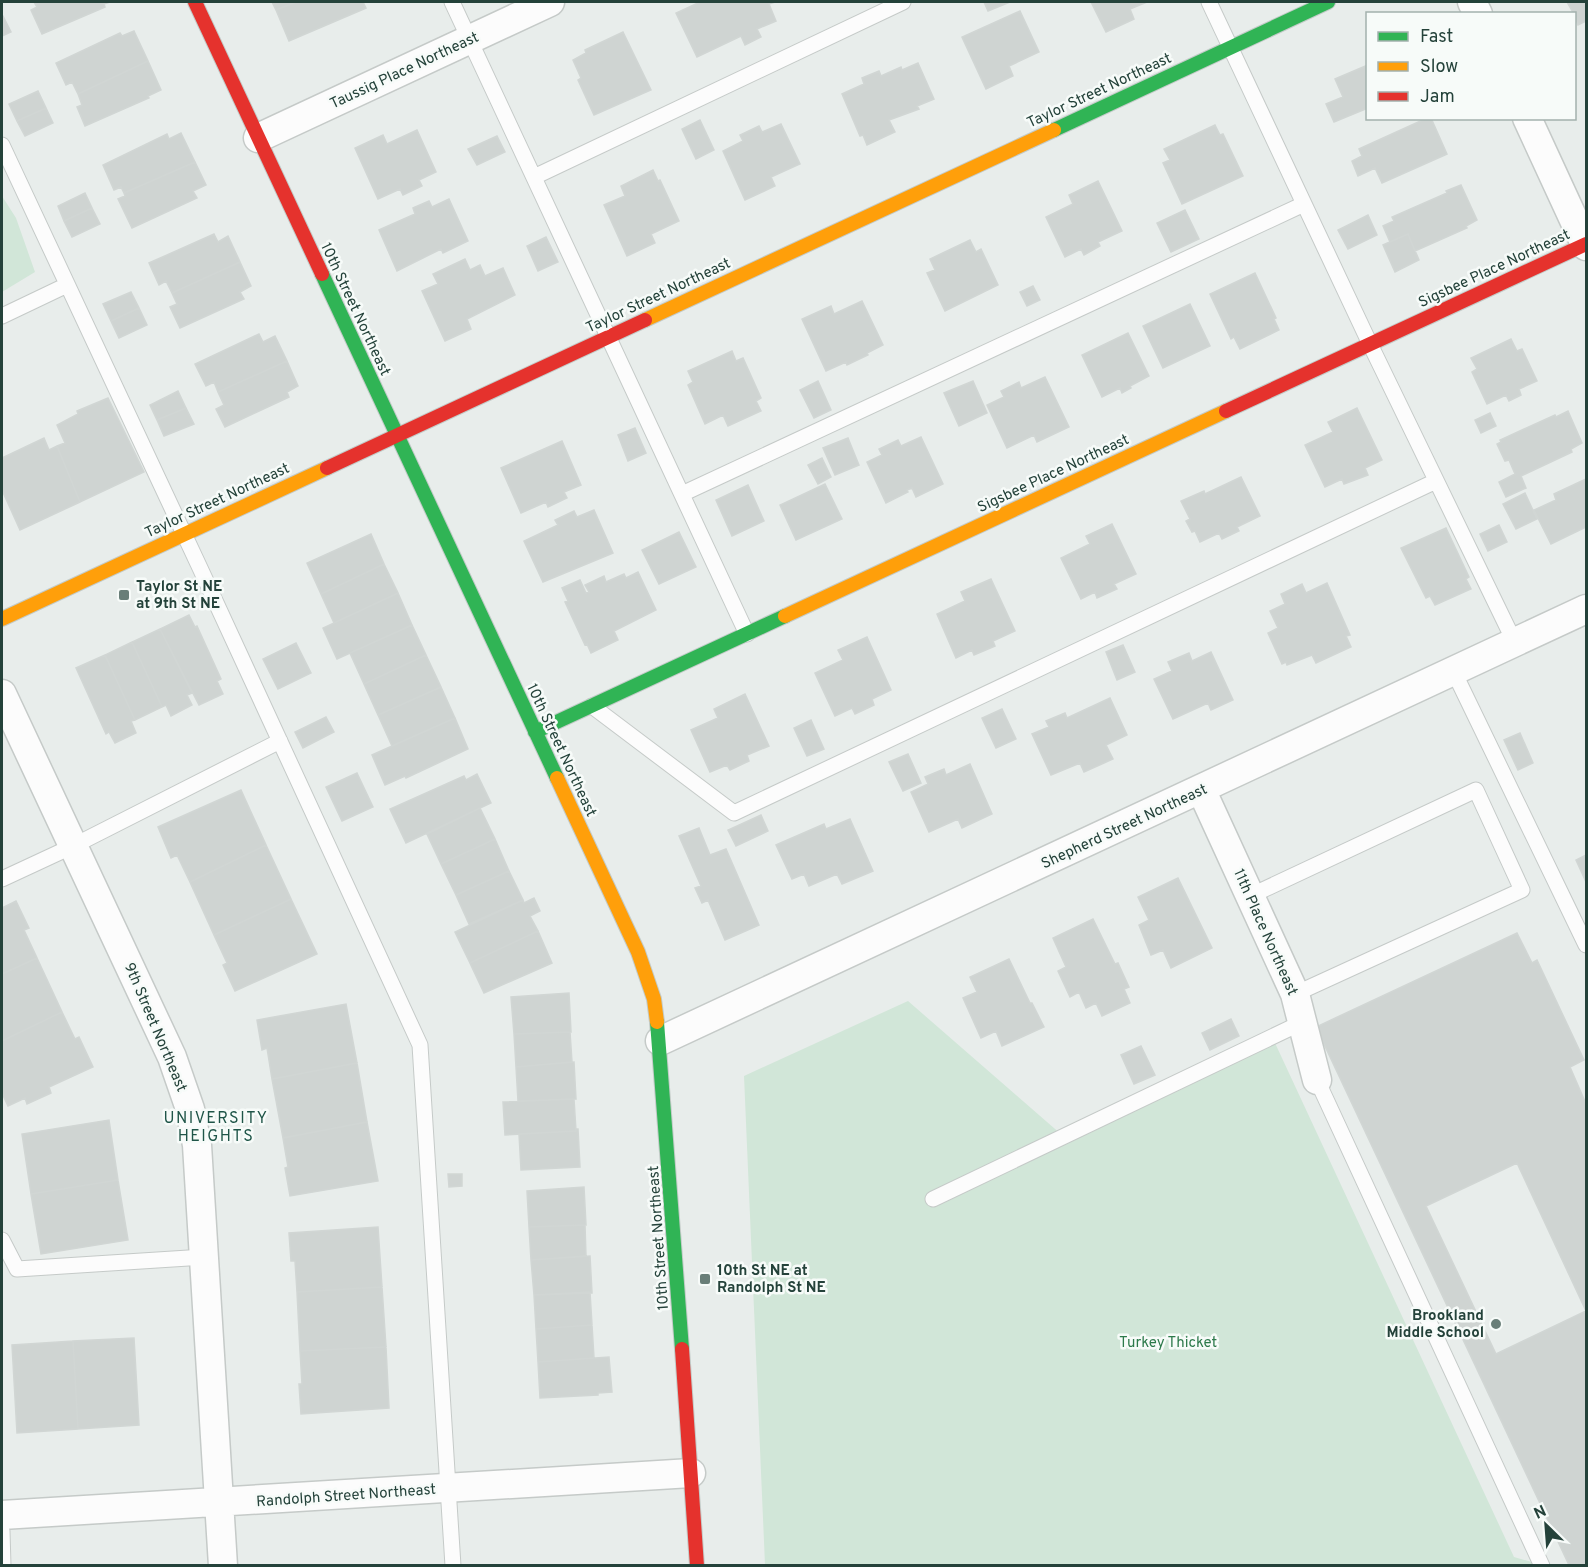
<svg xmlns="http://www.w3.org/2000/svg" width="1588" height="1567" font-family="Overpass,sans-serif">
<rect width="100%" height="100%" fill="#e8edeb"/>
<!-- green -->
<path fill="#d1e6d8" d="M2,196L16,218L35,272L2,292Z
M908,1001L1070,1142L1275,1043L1514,1557L1542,1565H765L744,1076Z"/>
<!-- building -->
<path fill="#cfd4d2" stroke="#d1d6d4" stroke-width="1.5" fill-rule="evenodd" d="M34,2H110L104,4L105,7L42,34L31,10L37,7Z
M272,2H296L276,10Z
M296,2H363L366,8L289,41L276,10Z
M700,2H775L769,4L776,21L757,29L761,37L745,45L741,36L697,57L676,13Z
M984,2H1010L988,11Z
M1091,2H1147L1130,9L1134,19L1106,32Z
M1567,2H1586V21L1578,25L1574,14Z
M1020,11L1039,52L1009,66L1013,76L986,89L962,37Z
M2,16H3L11,32L2,36Z
M134,31L148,61L78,94L72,82L66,85L56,63L120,33L122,36Z
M623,32L651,90L594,115L578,80L581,78L573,60L586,53L585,50Z
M148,61L161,90L148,96L149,98L85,126L77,107L82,105L78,94Z
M918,63L934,99L917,106L919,109L889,120L895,132L867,145L863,135L860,136L842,94L864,84L862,78L879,71L881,76L901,67L902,70Z
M1368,65V108L1334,122L1326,104L1343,97L1335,79Z
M38,91L46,108L17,121L9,104Z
M46,108L53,123L25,136L17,121Z
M1427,118H1431L1447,154L1382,183L1375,168L1358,176L1352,161L1362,156L1359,149Z
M700,120L714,150L696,159L682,129Z
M781,124L800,164L771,177L775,186L745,200L723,151L743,141L740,135L759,126L762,132Z
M1215,125L1220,135L1223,134L1243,176L1182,204L1163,163L1170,160L1164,149Z
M417,130L436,172L419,180L422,186L403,195L400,189L378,199L355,148L383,135L387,144Z
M181,133L195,162L124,193L121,187L114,190L103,165L167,134L169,139Z
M497,136L505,152L477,165L468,149Z
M195,162L206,185L193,191L197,198L132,228L118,199L125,196L124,193Z
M653,170L658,181L660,180L679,221L651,234L655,243L627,256L604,205L625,196L621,186Z
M1098,181L1122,231L1098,242L1100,246L1084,255L1081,249L1065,257L1046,217L1073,204L1069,195Z
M1461,185L1477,220L1466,226L1467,228L1415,251L1408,234L1390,242L1383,226L1394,221L1392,217L1447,193L1446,191Z
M85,193L92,208L64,221L58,206Z
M449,199L468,241L443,253L441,249L397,271L379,230L415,214L413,208L429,201L432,207Z
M92,208L100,224L72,237L64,221Z
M1185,210L1199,239L1171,252L1157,223Z
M1368,215L1377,235L1348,249L1338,230Z
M214,234L218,242L228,236L240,262L172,293L166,281L159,285L149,263Z
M1408,234L1419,260L1395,272L1383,245Z
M546,237L558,262L538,271L527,246Z
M970,240L976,252L981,249L998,285L945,311L927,273L935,270L930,259Z
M465,259L470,270L480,265L485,276L503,268L515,295L467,319L471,329L445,341L422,291L438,284L433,274Z
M240,262L251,286L240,292L244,299L180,328L170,307L177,304L172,293Z
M1255,273L1276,318L1274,319L1279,330L1240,349L1234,337L1231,339L1210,294Z
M1033,286L1040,300L1027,306L1020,292Z
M131,292L139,308L111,321L103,304Z
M862,301L883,345L867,353L868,355L847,365L846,362L826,371L802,319L831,306L834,314Z
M1190,304L1210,346L1163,368L1143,326Z
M139,308L147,325L119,338L111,321Z
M1128,333L1149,376L1130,386L1131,388L1122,393L1120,388L1102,397L1082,355Z
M259,334L263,342L275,336L287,361L218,392L214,382L206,386L195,364Z
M1511,339L1517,351L1522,349L1537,381L1519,389L1521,395L1509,401L1506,395L1487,404L1472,372L1477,369L1471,358Z
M732,351L736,361L743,358L761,398L756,401L761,411L728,426L723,415L705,424L688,385L693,382L688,371Z
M287,361L298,386L287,392L289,397L225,427L216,409L224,405L218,392Z
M1045,377L1069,427L1037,442L1034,435L1007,448L987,405L1004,397L1001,391L1019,382L1021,388Z
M818,381L831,410L814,418L800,390Z
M973,381L987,413L959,426L944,393Z
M178,391L186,408L157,420L150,405Z
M108,398L144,472L80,502L57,446L65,443L57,425L78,414L77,411Z
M186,408L194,424L164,436L157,420Z
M1357,408L1382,460L1365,468L1368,475L1344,484L1342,479L1325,487L1305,445L1333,432L1328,422Z
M1568,411L1582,443L1571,449L1572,452L1521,476L1526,488L1506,497L1499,482L1515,474L1509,460L1505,461L1497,444L1501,442L1500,440L1555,415L1556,417Z
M1490,413L1496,426L1481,433L1475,420Z
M635,428L646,453L628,461L618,435Z
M921,437L943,484L916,497L912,488L907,490L908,492L886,503L867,462L882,455L879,449L898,440L901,446Z
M44,438L49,450L57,446L80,502L20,530L2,490V458Z
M848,438L859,465L835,475L823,448Z
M562,441L581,485L564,492L567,498L548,507L546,502L521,513L501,468Z
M822,458L831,477L818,484L808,465Z
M1241,477L1260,516L1237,527L1239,531L1222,539L1219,533L1200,542L1195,531L1192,532L1186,521L1190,519L1181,501L1204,491L1205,494Z
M1586,479V527L1551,544L1534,510L1556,500L1554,494Z
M825,484L842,519L796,540L780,505Z
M748,485L764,521L732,536L716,500Z
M1525,493L1537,519L1516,529L1503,504Z
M594,510L613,553L543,582L524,541L558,525L555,520L574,511L577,517Z
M1112,524L1136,574L1114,584L1117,589L1097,598L1095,592L1081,599L1061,558L1090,544L1086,536Z
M1499,525L1507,542L1488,551L1480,534Z
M1446,528L1469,577L1466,579L1471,589L1435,605L1430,596L1426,598L1401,548Z
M679,532L696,567L659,584L642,550Z
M371,534L384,564L321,594L307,563Z
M384,564L398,593L334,623L321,594Z
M638,572L656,610L614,631L618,640L591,653L587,644L585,645L565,602L568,601L562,588L580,580L586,593L589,592L585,585L604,576L606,582L624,574L626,578Z
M991,579L1015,631L993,641L995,646L974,655L972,650L956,658L937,614L965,601L961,592Z
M1327,583L1350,635L1346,636L1351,647L1316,663L1312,655L1287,665L1286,662L1282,664L1268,633L1278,628L1270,611L1285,604L1281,594L1302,584L1306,593Z
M398,593L412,625L337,659L323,628Z
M189,615L195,627L197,626L221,679L217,681L223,694L199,705L160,629Z
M412,625L426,655L364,684L350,653Z
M160,629L192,693L187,695L192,705L171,716L166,705L162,707L132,642Z
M867,637L891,690L872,699L874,705L855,714L852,708L835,716L815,673L843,660L838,650Z
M132,642L162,707L135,720L105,655Z
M296,643L311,673L278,689L263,659Z
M1123,645L1135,672L1117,680L1106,652Z
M1211,652L1233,700L1211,710L1208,703L1173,719L1154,679L1172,671L1168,662L1189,653L1192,661Z
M105,655L135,720L131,721L136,733L115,743L109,732L106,734L76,668Z
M426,655L441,687L378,715L364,684Z
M441,687L455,718L392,746L378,715Z
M745,694L769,746L747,755L749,761L730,770L727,765L710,772L691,730L718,718L714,709Z
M1110,698L1127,735L1106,745L1113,759L1084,772L1080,763L1051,775L1032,734L1049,727L1046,721L1065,713L1067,718Z
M1002,709L1016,739L996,748L982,718Z
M326,717L334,732L303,748L295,732Z
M455,718L468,749L406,778L405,776L385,785L372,755Z
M811,720L824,749L807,756L794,728Z
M1520,733L1533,763L1518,770L1504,740Z
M908,754L921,783L903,791L889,762Z
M970,764L992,814L962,828L958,819L929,832L911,792L928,784L925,777L944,769L946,775Z
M357,773L373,807L342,821L326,787Z
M477,774L491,803L406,843L390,809L464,776L466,780Z
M241,790L266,845L190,882L177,855L171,858L158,827Z
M480,808L495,839L441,864L427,834Z
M761,815L768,831L736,846L728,830Z
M850,819L873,871L842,884L837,874L809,886L804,874L792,879L776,845L824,824L826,829Z
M699,828L710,855L726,849L759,925L725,940L708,900L702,903L695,888L701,886L679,836Z
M495,839L509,871L456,895L441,864Z
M266,845L291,899L214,935L190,882Z
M1586,855V882L1576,860Z
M509,871L523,900L469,924L456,895Z
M1178,878L1212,948L1171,968L1163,950L1151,955L1139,925L1149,920L1138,897Z
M534,898L540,911L530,916L538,931L470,963L455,932L523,900L524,903Z
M291,899L317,954L235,991L223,965L227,963L214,935Z
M16,901L29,928L24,930L37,958L2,974V908Z
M1093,919L1115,964L1118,963L1129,987L1124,989L1130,1003L1102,1016L1096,1003L1086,1008L1079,992L1070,997L1058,971L1066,967L1053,938Z
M538,931L552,963L484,993L470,963Z
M1517,933L1532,963L1537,960L1584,1060L1570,1067L1586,1104V1566L1569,1565L1316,1027ZM1517,1163L1586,1311L1496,1354L1426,1206Z
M37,958L62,1012L2,1041V974Z
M1009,959L1030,1003H1032L1044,1027L1002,1046L996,1031L981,1038L963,998L977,992L970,977Z
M569,993L571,1032L514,1034L511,997Z
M346,1004L357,1063L272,1079L267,1048L262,1050L257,1020Z
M62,1012L75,1039L79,1037L93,1067L49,1087L51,1093L27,1104L25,1098L8,1106L2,1093V1041Z
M1231,1019L1239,1036L1210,1050L1202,1033Z
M570,1032L572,1062L516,1067L514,1034Z
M1141,1046L1155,1075L1134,1084L1121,1055Z
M574,1062L576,1099L518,1101L516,1067Z
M357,1063L367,1122L283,1138L272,1079Z
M574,1099L576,1131L505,1135L503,1102Z
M109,1120L118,1180L31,1194L22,1134Z
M367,1122L378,1181L290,1196L285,1168L288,1167L283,1138Z
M576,1129H578L580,1167L521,1170L519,1134L576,1131Z
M448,1174H462V1186L449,1187Z
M118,1180L128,1240L41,1254L31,1194Z
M584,1187L586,1225L529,1227L527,1191Z
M585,1225L586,1256L531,1260L529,1227Z
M378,1227L382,1287L297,1292L295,1261H291L289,1233Z
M590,1256L592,1293L534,1295L531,1260Z
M382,1287L386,1347L300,1351L297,1292Z
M590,1292L592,1325L536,1329L534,1295Z
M592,1325L594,1358L538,1362L536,1329Z
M134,1338L139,1425L78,1429L73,1341Z
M73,1341L78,1429L17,1433L12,1345Z
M386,1347L389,1408L301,1414L299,1384H302L300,1351Z
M609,1357L612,1392L598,1393V1395L540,1398L538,1362Z"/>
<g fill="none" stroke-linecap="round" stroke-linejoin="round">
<defs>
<path id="lane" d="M452,2L747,634
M1209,2L1370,344L1515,643
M2,145L200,568L420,1045L453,1566
M534,177L903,2
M2,316L67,285
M682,494L1304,204
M1454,672L1586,945
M592,706L734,813L1436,481
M2,879L73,846L280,741
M1250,896L1476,790L1522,890L1295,994
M1317,1080L1542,1566
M933,1199L1303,1022
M2,1240L17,1269L204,1257
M2,1531L3,1566"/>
<path id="street" d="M1472,2L1478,14
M1527,118L1586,246
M258,138L550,2
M2,694L172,1057L190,1109L197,1145L223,1566
M1201,789L1295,994L1317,1080
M660,1041L1586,609
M2,1515L691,1473"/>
<path id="fast" d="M1054,130L1328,2
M322,274L557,778
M535,732L785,616
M657,1022L682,1349"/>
<path id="slow" d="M645,320L1054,130
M785,616L1226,411
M2,619L327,468
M557,778L638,952L654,999L657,1022"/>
<path id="jam" d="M195,2L322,274
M1226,411L1586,244
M327,468L645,320
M682,1349L697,1566"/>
</defs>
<!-- lane casing -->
<use href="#lane" stroke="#c5cac8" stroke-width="17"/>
<!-- street casing -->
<use href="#street" stroke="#c5cac8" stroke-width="31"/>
<!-- fast casing -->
<use href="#fast" stroke="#c3cbc8" stroke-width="16"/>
<!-- slow casing -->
<use href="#slow" stroke="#c3cbc8" stroke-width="16"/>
<!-- jam casing -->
<use href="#jam" stroke="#c3cbc8" stroke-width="16"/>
<!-- lane -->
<use href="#lane" stroke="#fcfcfc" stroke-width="15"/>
<!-- street -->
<use href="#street" stroke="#fcfcfc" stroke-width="28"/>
<!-- fast -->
<use href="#fast" stroke="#30b455" stroke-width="14"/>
<!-- slow -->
<use href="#slow" stroke="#ff9f0a" stroke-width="14"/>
<!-- jam -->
<use href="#jam" stroke="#e5322d" stroke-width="14"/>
</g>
<!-- markers -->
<g fill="#697e78" stroke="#f7fbf9" stroke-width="2">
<rect x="118" y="589" width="12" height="12" rx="3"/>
<rect x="699" y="1273" width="12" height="12" rx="3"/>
<circle cx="1496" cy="1324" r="6"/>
</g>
<g text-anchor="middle" stroke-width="5" stroke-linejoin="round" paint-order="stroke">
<!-- street labels -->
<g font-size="15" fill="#24423a" stroke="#f7fbf9">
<text transform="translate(404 70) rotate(-25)" y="5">Taussig Place Northeast</text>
<text transform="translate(1099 90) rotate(-25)" y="5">Taylor Street Northeast</text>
<text transform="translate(1494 268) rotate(-25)" y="5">Sigsbee Place Northeast</text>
<text transform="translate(658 295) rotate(-25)" y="5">Taylor Street Northeast</text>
<text transform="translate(356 309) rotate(65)" y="5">10th Street Northeast</text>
<text transform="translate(1053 473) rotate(-25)" y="5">Sigsbee Place Northeast</text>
<text transform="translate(217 500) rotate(-25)" y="5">Taylor Street Northeast</text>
<text transform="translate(562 750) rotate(65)" y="5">10th Street Northeast</text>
<text transform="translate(1124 826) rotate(-25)" y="5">Shepherd Street Northeast</text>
<text transform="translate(1266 932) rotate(66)" y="5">11th Place Northeast</text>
<text transform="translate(156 1027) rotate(67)" y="5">9th Street Northeast</text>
<text transform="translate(658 1238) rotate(-94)" y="5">10th Street Northeast</text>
<text transform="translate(346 1495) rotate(-4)" y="5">Randolph Street Northeast</text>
</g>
<!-- poi labels -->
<g font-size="15" font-weight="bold" fill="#24423a" stroke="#f7fbf9" text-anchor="start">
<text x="136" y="591">Taylor St NE<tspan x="136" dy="17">at 9th St NE</tspan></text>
<text x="717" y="1275">10th St NE at<tspan x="717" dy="17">Randolph St NE</tspan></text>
<text x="1484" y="1320" text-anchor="end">Brookland<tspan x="1484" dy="17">Middle School</tspan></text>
</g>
<!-- park labels -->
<g font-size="15" fill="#2d7a4b" stroke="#f7fbf9">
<text x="1168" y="1347">Turkey Thicket</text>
</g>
<!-- neighbourhood labels -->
<g font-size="16" letter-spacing="1.5" fill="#1f5548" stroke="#f7fbf9">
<text x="216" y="1123">UNIVERSITY<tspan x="216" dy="18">HEIGHTS</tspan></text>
</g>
</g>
<!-- border -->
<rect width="1588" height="1567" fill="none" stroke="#24423a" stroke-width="6"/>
<!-- legend -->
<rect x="1366" y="12" width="210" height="108" fill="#f7fbf9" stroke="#a3b1ad" stroke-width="1.5"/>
<rect x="1378" y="32" width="30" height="9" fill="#30b455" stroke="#a3b1ad" stroke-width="1.5"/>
<text x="1420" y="42" font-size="18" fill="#24423a">Fast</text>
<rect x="1378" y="62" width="30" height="9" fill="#ff9f0a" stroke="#a3b1ad" stroke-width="1.5"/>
<text x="1420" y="72" font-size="18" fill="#24423a">Slow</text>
<rect x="1378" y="92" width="30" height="9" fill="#e5322d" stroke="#a3b1ad" stroke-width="1.5"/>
<text x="1420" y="102" font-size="18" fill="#24423a">Jam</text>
<!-- north arrow -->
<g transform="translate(1546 1525) rotate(335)" stroke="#f7fbf9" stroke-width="4.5" paint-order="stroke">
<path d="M0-4.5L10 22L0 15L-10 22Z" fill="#24423a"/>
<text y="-9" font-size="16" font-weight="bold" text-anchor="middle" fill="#24423a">N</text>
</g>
</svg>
